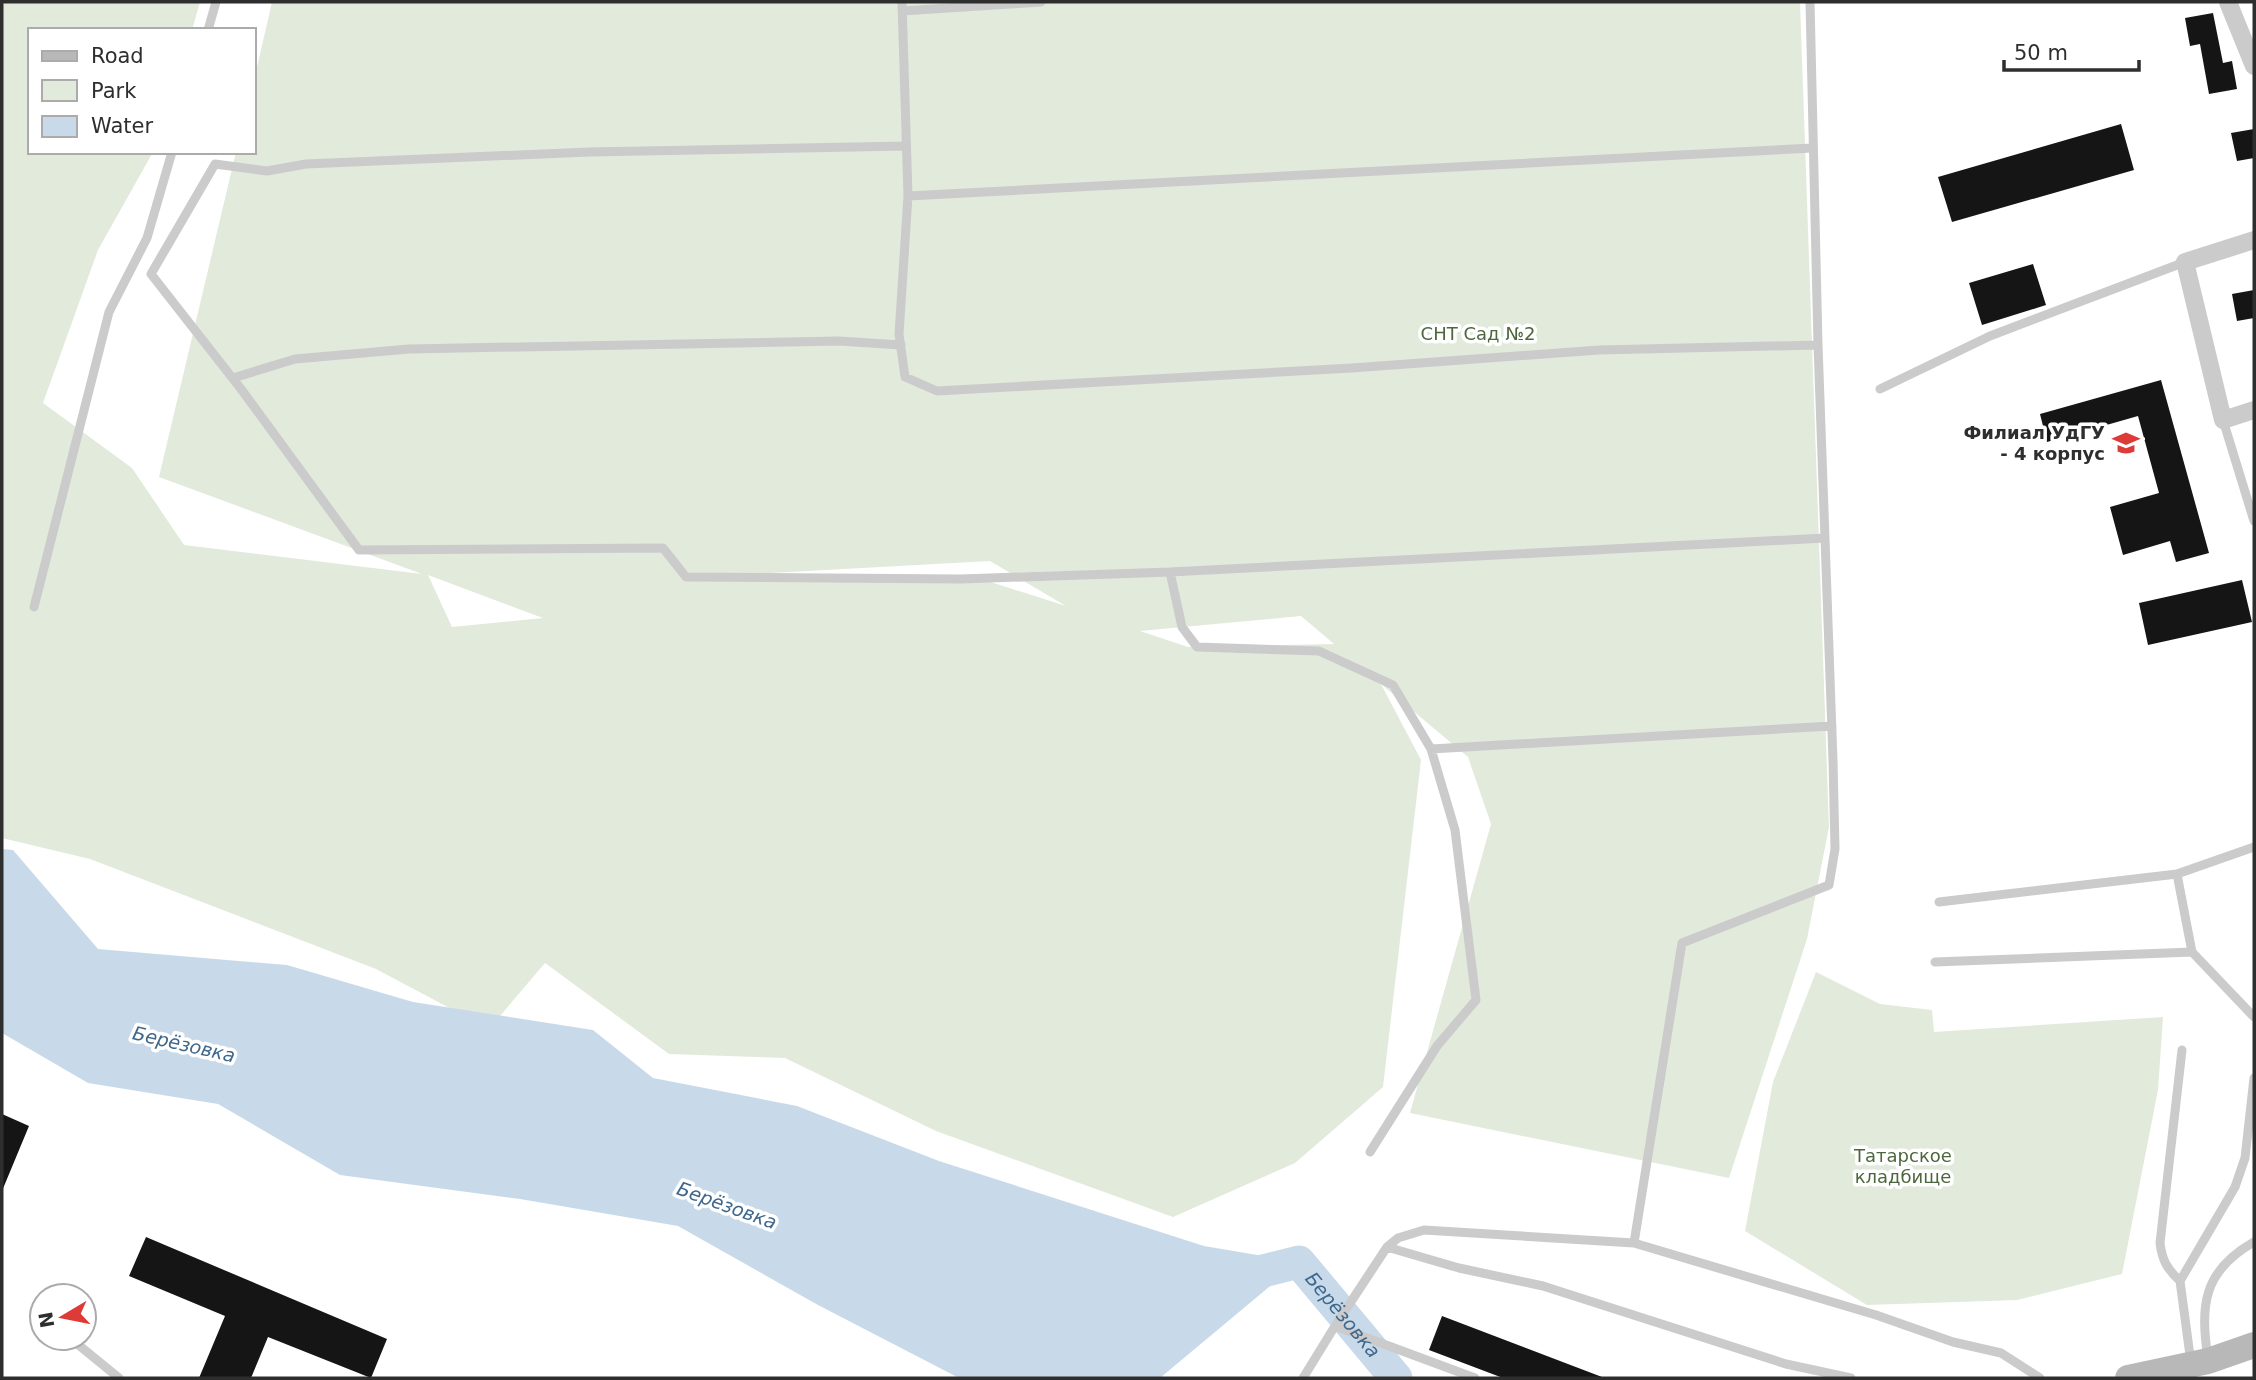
<svg xmlns="http://www.w3.org/2000/svg" width="2256" height="1380" font-family="'DejaVu Sans',sans-serif">
<rect width="100%" height="100%" fill="#fff"/>
<!-- green -->
<path fill="#e2eadc" fill-rule="evenodd" d="M2,2H200L192,30H30V152H153L98,250L43,403L132,468L184,545L422,574L159,477L236,152H254V80L272,2H1800L1829,827L1807,939L1729,1178L1410,1113L1491,824L1468,757L1381,684L1421,760L1383,1087L1295,1163L1173,1217L936,1131L785,1058L669,1054L545,963L489,1029L376,969L90,859L2,838ZM990,561L1066,606L981,579L771,573ZM428,575L543,618L452,627ZM1301,616L1334,644L1188,647L1140,631Z
M1816,972L1880,1004L1932,1010L1934,1032L2163,1017L2158,1090L2122,1274L2017,1300L1867,1305L1745,1231L1773,1082Z"/>
<!-- water -->
<path fill="#c8daea" d="M2,849L13,850L98,949L287,965L413,1002L593,1030L653,1078L797,1106L939,1161L1204,1246L1299,1262L1160,1378H959L818,1305L678,1226L520,1199L340,1175L218,1104L88,1083L2,1033Z"/>
<g fill="none" stroke-linecap="round" stroke-linejoin="round">
<!-- river -->
<path stroke="#c8daea" stroke-width="33" id="s1" d="M1255,1273L1299,1262L1396,1378"/>
</g>
<!-- building -->
<path fill="#151515" d="M2213,13L2223,63L2232,61L2237,89L2209,94L2200,44L2190,46L2185,18Z
M2121,124L2134,170L1952,222L1938,177Z
M2254,129V158L2237,161L2231,133Z
M2033,264L2046,305L1982,325L1969,283Z
M2254,290V318L2237,321L2232,294Z
M2161,380L2209,553L2176,562L2170,541L2123,555L2110,507L2159,493L2138,416L2047,442L2040,414Z
M2242,580L2252,622L2148,645L2139,603Z
M2,1114L29,1126L2,1191Z
M146,1237L387,1339L371,1378L268,1337L251,1378H199L225,1316L129,1276Z
M1442,1316L1602,1377V1378H1503L1429,1350Z"/>
<g fill="none" stroke-linecap="round" stroke-linejoin="round">
<!-- service -->
<path stroke="#cbcbcb" stroke-width="9" d="M902,2L908,196L899,334L905,377L937,391L1352,368L1599,350L1818,345L1810,2
M902,11L1041,2
M208,30L216,2
M906,146L589,152L306,164L267,171L215,164L151,274L241,389L359,550L663,548L686,577L961,579L1170,572L1182,627L1197,647L1319,651L1393,685L1431,749L1832,726
M908,196L1813,148
M233,378L295,359L409,349L839,341L901,345
M1880,389L1990,336L2185,262
M2223,420L2254,521
M1170,572L1825,538
M34,607L109,312L147,238L172,152
M2177,874L2254,847
M1939,902L2177,874L2192,952
M1935,962L2192,952L2254,1017
M1370,1152L1437,1046L1476,1000L1455,830L1431,749
M1634,1243L1682,943L1829,885L1835,849L1833,760L1818,345
M1387,1247L1459,1268L1543,1286L1786,1364L1851,1378
M2180,1281C2167,1269 2162,1260 2160,1243L2182,1050
M70,1338L119,1378
M2208,1359C2200,1305 2203,1271 2254,1242
M1303,1378L1335,1326
M1475,1378L1335,1326L1387,1247L1398,1238L1424,1230L1634,1243L1876,1315L1953,1342L2001,1353L2040,1378
M2193,1378L2180,1281L2235,1187L2245,1158L2254,1078"/>
<!-- minor -->
<path stroke="#cbcbcb" stroke-width="18" d="M2228,2L2254,66
M2254,240L2185,262L2223,420L2254,410"/>
<!-- secondary -->
<path stroke="#b8b8b8" stroke-width="26" d="M2128,1378L2208,1361L2254,1345"/>
</g>
<!-- icons -->
<defs>
<symbol id="university-bare" viewBox="-9 -9 18 18"><path d="M0-5L7-2L0 1L-7-2ZM-4 1L0 2.5L4 1V4Q0 6-4 4Z" fill="#dd3b37" stroke="#fff" stroke-width="2.5" paint-order="stroke"/></symbol>
</defs>
<g fill-rule="evenodd">
<use href="#university-bare" x="2107" y="424" width="38" height="38"/>
</g>
<g text-anchor="middle" stroke-width="7" stroke-linejoin="round" paint-order="stroke">
<!-- park labels -->
<g font-size="18" fill="#4d673d" stroke="#fff">
<text x="1478" y="340">СНТ Сад №2</text>
<text x="1903" y="1162">Татарское<tspan x="1903" dy="21">кладбище</tspan></text>
</g>
<!-- poi labels -->
<g font-size="18" font-weight="bold" fill="#2e2e2e" stroke="#fff" text-anchor="end">
<text x="2105" y="439">Филиал УдГУ<tspan x="2105" dy="21">- 4 корпус</tspan></text>
</g>
<!-- water labels -->
<g font-size="19" font-style="italic" fill="#3f678c" stroke="#fff">
<text transform="translate(184 1044) rotate(13)" y="7">Берёзовка</text>
<text transform="translate(727 1205) rotate(20)" y="7">Берёзовка</text>
<text dy="7" stroke="none"><textPath href="#s1" startOffset="114">Берёзовка</textPath></text>
</g>
</g>
<!-- border -->
<rect width="2256" height="1380" fill="none" stroke="#2e2e2e" stroke-width="7"/>
<!-- legend -->
<rect x="28" y="28" width="228" height="126" fill="#ffffff" stroke="#ababab" stroke-width="2"/>
<rect x="42" y="51" width="35" height="10" fill="#b8b8b8" stroke="#ababab" stroke-width="2"/>
<text x="91" y="63" font-size="21" fill="#2e2e2e">Road</text>
<rect x="42" y="80" width="35" height="21" fill="#e2eadc" stroke="#ababab" stroke-width="2"/>
<text x="91" y="98" font-size="21" fill="#2e2e2e">Park</text>
<rect x="42" y="116" width="35" height="21" fill="#c8daea" stroke="#ababab" stroke-width="2"/>
<text x="91" y="133" font-size="21" fill="#2e2e2e">Water</text>
<!-- north arrow -->
<g transform="translate(63 1317) rotate(260)"><circle r="33" fill="#ffffff" stroke="#ababab" stroke-width="2"/>
<path d="M0-5L12 26L0 18L-12 26Z" fill="#dd3b37"/>
<text y="-10" font-size="19" font-weight="bold" text-anchor="middle" fill="#2e2e2e">N</text>
</g>
<!-- scale -->
<path d="M2004 60v10h135v-10" fill="none" stroke="#2e2e2e" stroke-width="3.5"/>
<text x="2014" y="60" font-size="21" fill="#2e2e2e" stroke="#ffffff" stroke-width="5" paint-order="stroke">50 m</text>
</svg>
